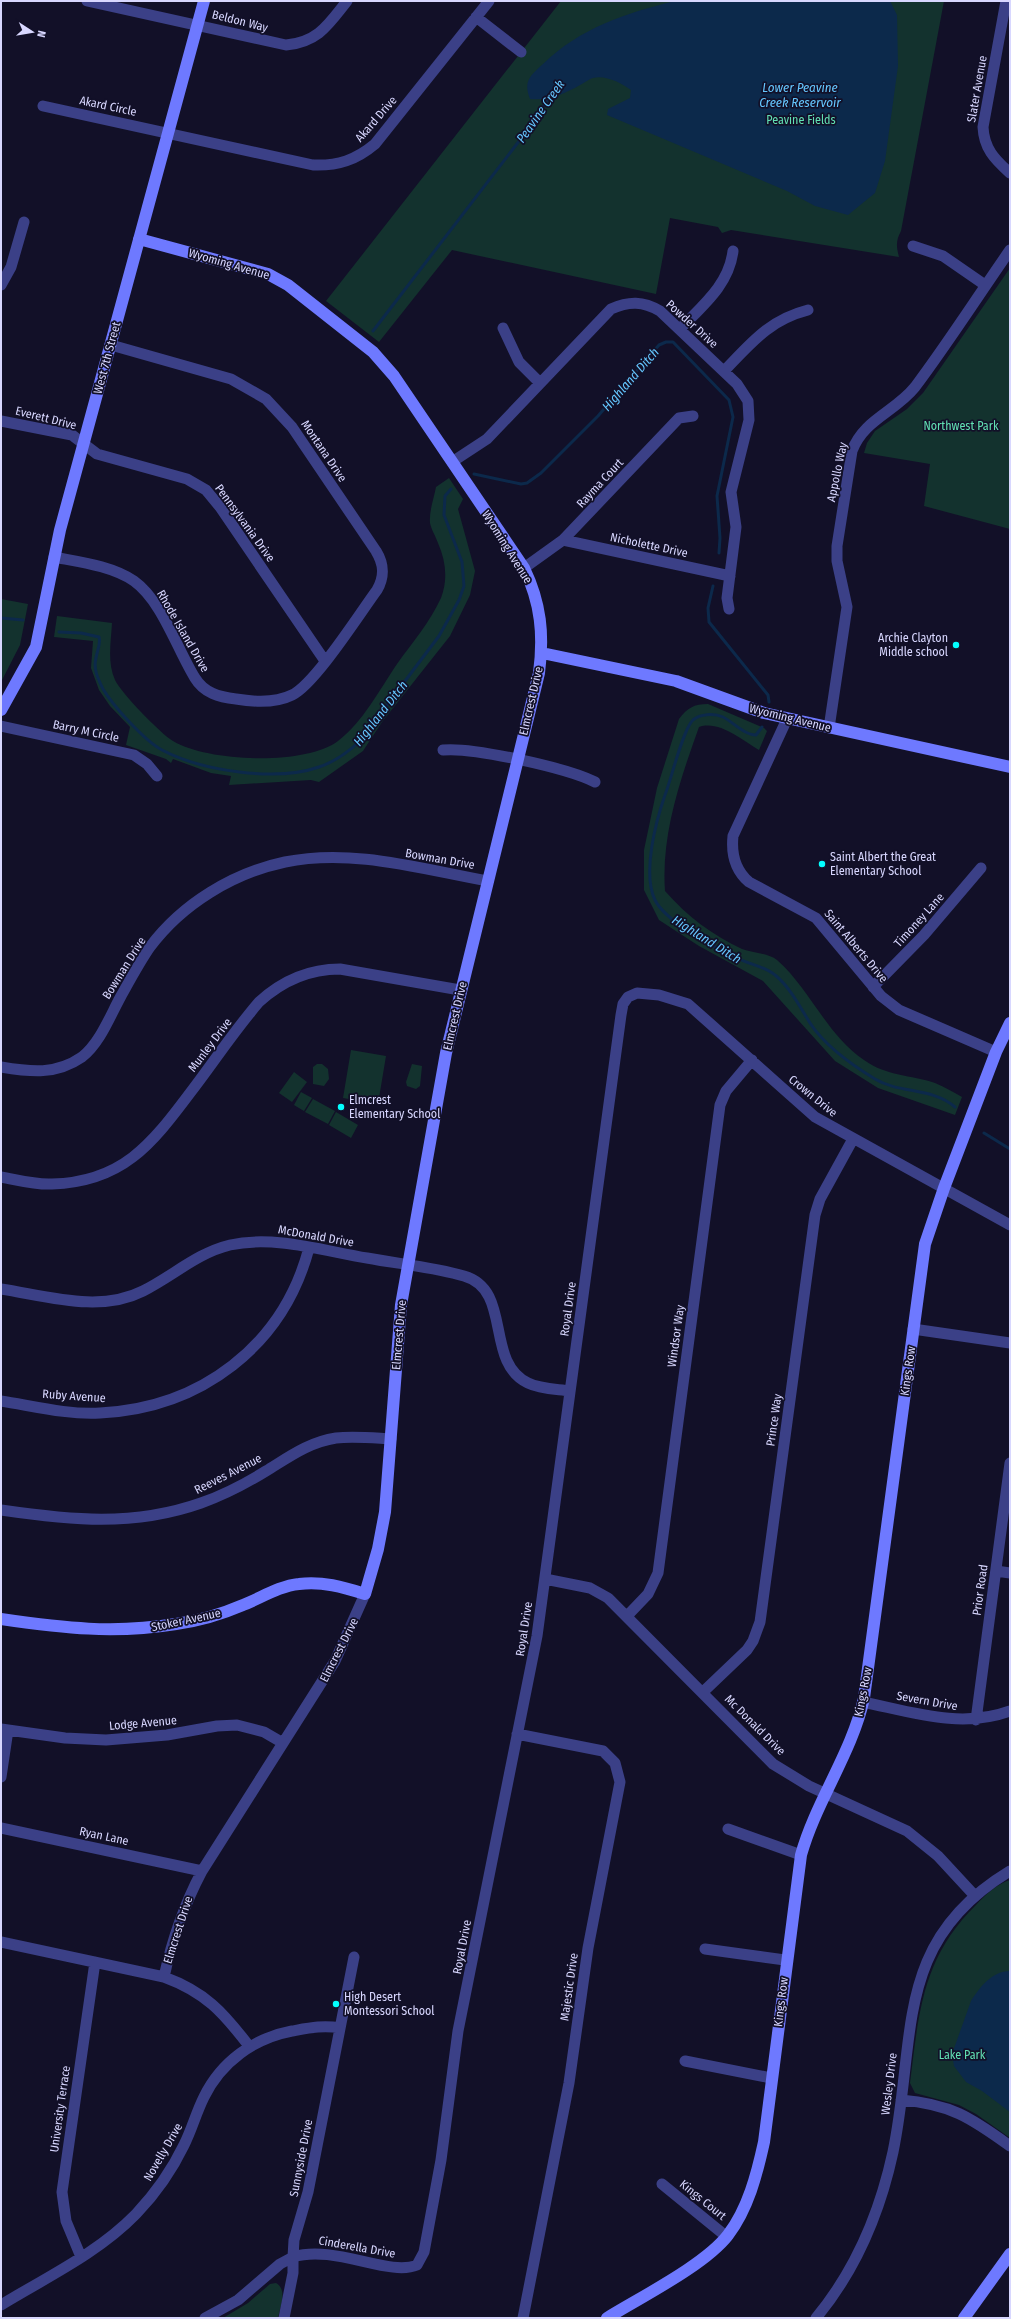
<svg xmlns="http://www.w3.org/2000/svg" width="1011" height="2319" font-family="'Fira Sans Condensed',sans-serif">
<rect width="100%" height="100%" fill="#121028"/>
<!-- green -->
<path fill="#13322e" d="M561,1H944L901,231C896,240 896,246 899,257L731,230L722,233L718,227L670,218L656,294L452,250L379,342L326,301Z
M1010,268V529L924,506L930,464L864,453L867,443L875,431L907,409L923,393Z
M449,478L463,499L458,509L475,571L470,595L450,636L382,722L363,751L319,782L311,780L229,785L231,776L211,773L173,759L171,763L166,759L126,745L130,727L110,706L99,690L91,668L93,641L54,637L57,616L112,623C111,642 107,662 115,680C121,693 161,734 173,741C208,762 305,766 338,741C363,722 380,689 397,664C412,643 430,622 441,598C448,580 446,561 438,543C436,537 431,529 430,523C429,511 434,498 436,487Z
M1,599L28,604L20,645L1,682Z
M708,704L764,728L767,731L759,750C742,740 719,720 699,727C680,780 661,835 665,891C687,916 712,935 742,949C752,953 768,953 777,960C810,989 826,1034 864,1060C886,1076 911,1075 935,1083C945,1087 953,1092 962,1097L955,1115L878,1088L835,1061L763,981L699,946L659,920L644,890V850L657,788L679,719C687,708 694,704 708,704Z
M351,1050L386,1056L378,1104L343,1098Z
M317,1064H322L328,1069L329,1079L324,1086L313,1084V1067Z
M412,1064L422,1066L420,1086L416,1089L407,1086L406,1082Z
M294,1072L307,1082L292,1102L279,1093Z
M301,1092L312,1098L304,1111L294,1105Z
M313,1099L335,1111L328,1124L305,1112Z
M348.5 1114a5.5 5.5 0 1 1 11 0a5.5 5.5 0 1 1-11 0Z
M336,1112L358,1125L351,1138L329,1125Z
M1010,1880V2138L976,2114L959,2105L915,2093L910,2083C919,2012 922,1958 976,1905C985,1895 997,1884 1010,1880Z
M276,2283C288,2290 280,2307 278,2318H223L248,2303L270,2284Z"/>
<!-- water -->
<path fill="#0c294b" d="M675,1H890L897,15L898,66L885,161L875,193L848,215L815,206L787,191L607,115L608,109L630,98L631,90C621,83 606,75 593,78C589,79 584,83 580,85C564,94 549,101 530,99C523,81 530,76 543,64C580,28 626,13 675,1Z
M1010,1971V2112L982,2091L966,2082L954,2066L952,2054L971,2001C980,1987 992,1971 1010,1971Z"/>
<g fill="none" stroke-linecap="round" stroke-linejoin="round">
<!-- stream -->
<path stroke="#0c294b" stroke-width="3" d="M373,331L533,123L550,96
M474,474L521,484L527,483L541,473L598,416L659,345L666,342H673L729,400L733,417L717,496L720,538L719,553
M713,586L708,608L709,622L768,695L769,702
M1,618L23,620
M59,632L81,633L99,637C101,644 97,651 96,658C93,669 98,679 103,689C113,706 145,741 162,750C202,771 276,782 319,767C334,762 347,753 359,742L439,636L459,600L464,586L462,562L444,515L445,496L451,489
M762,727L756,735C744,735 733,722 723,717C714,713 700,714 693,720C683,729 671,780 665,795C656,821 642,873 655,900C665,921 714,947 735,957C747,964 765,966 775,975C790,987 800,1007 810,1023C825,1046 852,1065 875,1079C900,1094 932,1087 955,1107
M984,1133L1010,1149"/>
<!-- street -->
<path stroke="#3b4087" stroke-width="11" d="M87,1L286,45C318,42 328,25 347,1
M1006,1L983,127C984,148 994,159 1010,173
M476,17L521,52
M43,106L313,165C338,166 356,160 375,144L489,1
M913,246L943,256L985,285
M1,285L11,267L24,222
M503,328L519,362L540,383
M680,329C702,306 729,285 733,251
M724,371C751,343 769,320 808,310
M1,421L72,435L97,454L187,479L206,490L220,507L325,661
M452,462L487,439L611,309C629,301 643,301 660,311L737,384L748,401L749,420L731,492L736,527L727,598L729,609
M563,540L730,576
M54,557C80,562 112,566 134,581C162,601 177,649 195,678C204,693 219,697 236,699C254,702 276,703 292,695C315,684 360,613 377,590C385,576 384,564 376,551L292,427L266,399L231,379L111,345
M524,568L563,540L679,418L693,416
M787,719L733,836C731,855 735,870 749,882L816,918L881,996L899,1010L996,1052
M1,726L134,755L147,764L157,776
M829,728L847,607L837,561V546L852,451C863,420 895,412 915,387C948,343 978,296 1010,250
M443,750C473,747 567,768 595,782
M873,987L924,935L981,868
M1,1067C31,1072 56,1075 82,1057C100,1043 110,1016 121,996C130,980 139,963 150,947C182,904 233,873 285,862C352,848 421,869 488,881
M1,1177C18,1180 35,1185 52,1184C122,1182 151,1145 190,1093C213,1063 234,1031 259,1002C282,981 309,969 340,969L460,990
M1,1289C47,1296 100,1313 143,1291C173,1276 197,1253 230,1245C274,1235 324,1251 367,1258C399,1264 433,1267 464,1276C513,1290 484,1362 528,1383C540,1389 556,1389 570,1391
M913,1329L1010,1343
M1,1401C33,1406 68,1415 100,1413C201,1408 283,1346 309,1248
M1,1510C70,1520 133,1527 201,1503C224,1495 245,1484 266,1471C289,1457 309,1442 336,1438C354,1436 373,1438 391,1439
M996,1571L1010,1573
M545,1579L590,1588L608,1598L773,1764L809,1786L907,1831L938,1856L975,1896
M627,1616L648,1594L658,1573L720,1105L726,1091L752,1060
M703,1692L747,1650L753,1641L760,1622L815,1215L820,1199L853,1139
M863,1702C912,1712 961,1729 1010,1711
M976,1720L1010,1463
M1,1729L65,1738L106,1740L167,1735L217,1726L237,1725L264,1732L283,1743
M517,1734L603,1751L615,1763L620,1782L588,1948L569,2083L523,2318
M1,1777L8,1730
M1,1828L202,1871
M728,1829L801,1855
M1,1942L164,1977C205,1992 223,2012 249,2046
M705,1949L785,1960
M164,1977C172,1940 184,1905 202,1871L335,1661L365,1594
M685,2061L771,2078
M901,2100C950,2104 970,2117 1010,2146
M662,2184L727,2237
M81,2257L66,2221L62,2192L95,1962
M1,2305C47,2277 98,2253 136,2214C156,2193 172,2170 184,2145C192,2129 196,2113 204,2097C221,2062 254,2038 292,2031C309,2028 323,2025 340,2028
M205,2318L238,2300L280,2264L293,2257L294,2240L308,2192L354,1957
M284,2318L293,2273V2257C334,2244 389,2277 417,2265L424,2252L441,2160L458,2031L537,1636L621,1015L623,1004L628,997L637,993L659,995L688,1004L815,1117L1010,1225
M816,2318C855,2271 880,2212 893,2152C917,2037 892,1942 1010,1871"/>
<!-- secondary -->
<path stroke="#6e79ff" stroke-width="12" d="M542,653L676,681L764,713L1010,767
M1,710L36,647L60,530L204,1
M1,1619C64,1628 113,1634 176,1624C199,1621 222,1614 243,1605C261,1598 279,1586 299,1584C322,1581 343,1587 365,1594L378,1549L385,1512L401,1305L446,1053L539,673C544,635 541,603 524,568L394,376L373,352L288,285L268,274L139,239
M607,2318C641,2297 705,2265 728,2235C748,2209 757,2174 764,2142L801,1855C816,1801 852,1753 864,1698L925,1244L944,1188L996,1052L1010,1023
M964,2318L1010,2254"/>
</g>
<!-- markers -->
<g fill="#03ffff" stroke="#121028" stroke-width="1.5">
<circle cx="956" cy="645" r="4"/>
<circle cx="822" cy="864" r="4"/>
<circle cx="341" cy="1107" r="4"/>
<circle cx="336" cy="2004" r="4"/>
</g>
<g text-anchor="middle" stroke-width="3.5" stroke-linejoin="round" paint-order="stroke">
<!-- street labels -->
<g font-size="12" fill="#d8d7ff" stroke="#121028">
<text transform="translate(240 21) rotate(14)" y="4">Beldon Way</text>
<text transform="translate(977 89) rotate(-80)" y="4">Slater Avenue</text>
<text transform="translate(108 106) rotate(12)" y="4">Akard Circle</text>
<text transform="translate(376 119) rotate(-49)" y="4">Akard Drive</text>
<text transform="translate(229 264) rotate(16)" y="4">Wyoming Avenue</text>
<text transform="translate(692 324) rotate(42)" y="4">Powder Drive</text>
<text transform="translate(107 358) rotate(-75)" y="4">West 7th Street</text>
<text transform="translate(46 418) rotate(14)" y="4">Everett Drive</text>
<text transform="translate(324 451) rotate(56)" y="4">Montana Drive</text>
<text transform="translate(837 472) rotate(-78)" y="4">Appollo Way</text>
<text transform="translate(600 483) rotate(-47)" y="4">Rayma Court</text>
<text transform="translate(245 523) rotate(54)" y="4">Pennsylvania Drive</text>
<text transform="translate(649 545) rotate(12)" y="4">Nicholette Drive</text>
<text transform="translate(507 547) rotate(58)" y="4">Wyoming Avenue</text>
<text transform="translate(183 631) rotate(60)" y="4">Rhode Island Drive</text>
<text transform="translate(531 701) rotate(-77)" y="4">Elmcrest Drive</text>
<text transform="translate(790 718) rotate(14)" y="4">Wyoming Avenue</text>
<text transform="translate(86 731) rotate(12)" y="4">Barry M Circle</text>
<text transform="translate(440 859) rotate(10)" y="4">Bowman Drive</text>
<text transform="translate(919 920) rotate(-48)" y="4">Timoney Lane</text>
<text transform="translate(856 946) rotate(50)" y="4">Saint Alberts Drive</text>
<text transform="translate(124 968) rotate(-58)" y="4">Bowman Drive</text>
<text transform="translate(455 1016) rotate(-77)" y="4">Elmcrest Drive</text>
<text transform="translate(210 1045) rotate(-53)" y="4">Munley Drive</text>
<text transform="translate(813 1096) rotate(39)" y="4">Crown Drive</text>
<text transform="translate(316 1236) rotate(10)" y="4">McDonald Drive</text>
<text transform="translate(568 1309) rotate(-82)" y="4">Royal Drive</text>
<text transform="translate(399 1335) rotate(-85)" y="4">Elmcrest Drive</text>
<text transform="translate(676 1336) rotate(-82)" y="4">Windsor Way</text>
<text transform="translate(908 1371) rotate(-82)" y="4">Kings Row</text>
<text transform="translate(74 1396) rotate(4)" y="4">Ruby Avenue</text>
<text transform="translate(774 1420) rotate(-82)" y="4">Prince Way</text>
<text transform="translate(228 1474) rotate(-27)" y="4">Reeves Avenue</text>
<text transform="translate(980 1590) rotate(-82)" y="4">Prior Road</text>
<text transform="translate(186 1620) rotate(-12)" y="4">Stoker Avenue</text>
<text transform="translate(524 1629) rotate(-81)" y="4">Royal Drive</text>
<text transform="translate(339 1650) rotate(-63)" y="4">Elmcrest Drive</text>
<text transform="translate(863 1692) rotate(-79)" y="4">Kings Row</text>
<text transform="translate(927 1701) rotate(10)" y="4">Severn Drive</text>
<text transform="translate(143 1723) rotate(-5)" y="4">Lodge Avenue</text>
<text transform="translate(755 1725) rotate(45)" y="4">Mc Donald Drive</text>
<text transform="translate(104 1836) rotate(12)" y="4">Ryan Lane</text>
<text transform="translate(178 1930) rotate(-72)" y="4">Elmcrest Drive</text>
<text transform="translate(462 1947) rotate(-79)" y="4">Royal Drive</text>
<text transform="translate(569 1987) rotate(-82)" y="4">Majestic Drive</text>
<text transform="translate(781 2002) rotate(-83)" y="4">Kings Row</text>
<text transform="translate(889 2084) rotate(-83)" y="4">Wesley Drive</text>
<text transform="translate(60 2109) rotate(-82)" y="4">University Terrace</text>
<text transform="translate(163 2152) rotate(-60)" y="4">Novelly Drive</text>
<text transform="translate(301 2158) rotate(-79)" y="4">Sunnyside Drive</text>
<text transform="translate(703 2200) rotate(39)" y="4">Kings Court</text>
<text transform="translate(357 2247) rotate(10)" y="4">Cinderella Drive</text>
</g>
<!-- park labels -->
<g font-size="12" fill="#62e1b4" stroke="#121028">
<text x="801" y="124">Peavine Fields</text>
<text x="961" y="430">Northwest Park</text>
<text x="962" y="2059">Lake Park</text>
</g>
<!-- poi labels -->
<g font-size="12" fill="#d8d7ff" stroke="#121028" text-anchor="start">
<text x="948" y="642" text-anchor="end">Archie Clayton<tspan x="948" dy="14">Middle school</tspan></text>
<text x="830" y="861">Saint Albert the Great<tspan x="830" dy="14">Elementary School</tspan></text>
<text x="349" y="1104">Elmcrest<tspan x="349" dy="14">Elementary School</tspan></text>
<text x="344" y="2001">High Desert<tspan x="344" dy="14">Montessori School</tspan></text>
</g>
<!-- water labels -->
<g font-size="13" font-style="italic" fill="#65c7ff" stroke="#121028">
<text x="800" y="92">Lower Peavine<tspan x="800" dy="15">Creek Reservoir</tspan></text>
<text transform="translate(540 111) rotate(-55)" y="5">Peavine Creek</text>
<text transform="translate(630 379) rotate(-49)" y="5">Highland Ditch</text>
<text transform="translate(380 713) rotate(-52)" y="5">Highland Ditch</text>
<text transform="translate(707 939) rotate(32)" y="5">Highland Ditch</text>
</g>
</g>
<!-- border -->
<rect width="1011" height="2319" fill="none" stroke="#d8d7ff" stroke-width="4"/>
<!-- north arrow -->
<g transform="translate(32 32) rotate(102)" stroke="#121028" stroke-width="3" paint-order="stroke">
<path d="M0-3L7 15L0 10L-7 15Z" fill="#d8d7ff"/>
<text y="-6" font-size="11" font-weight="bold" text-anchor="middle" fill="#d8d7ff">N</text>
</g>
</svg>
